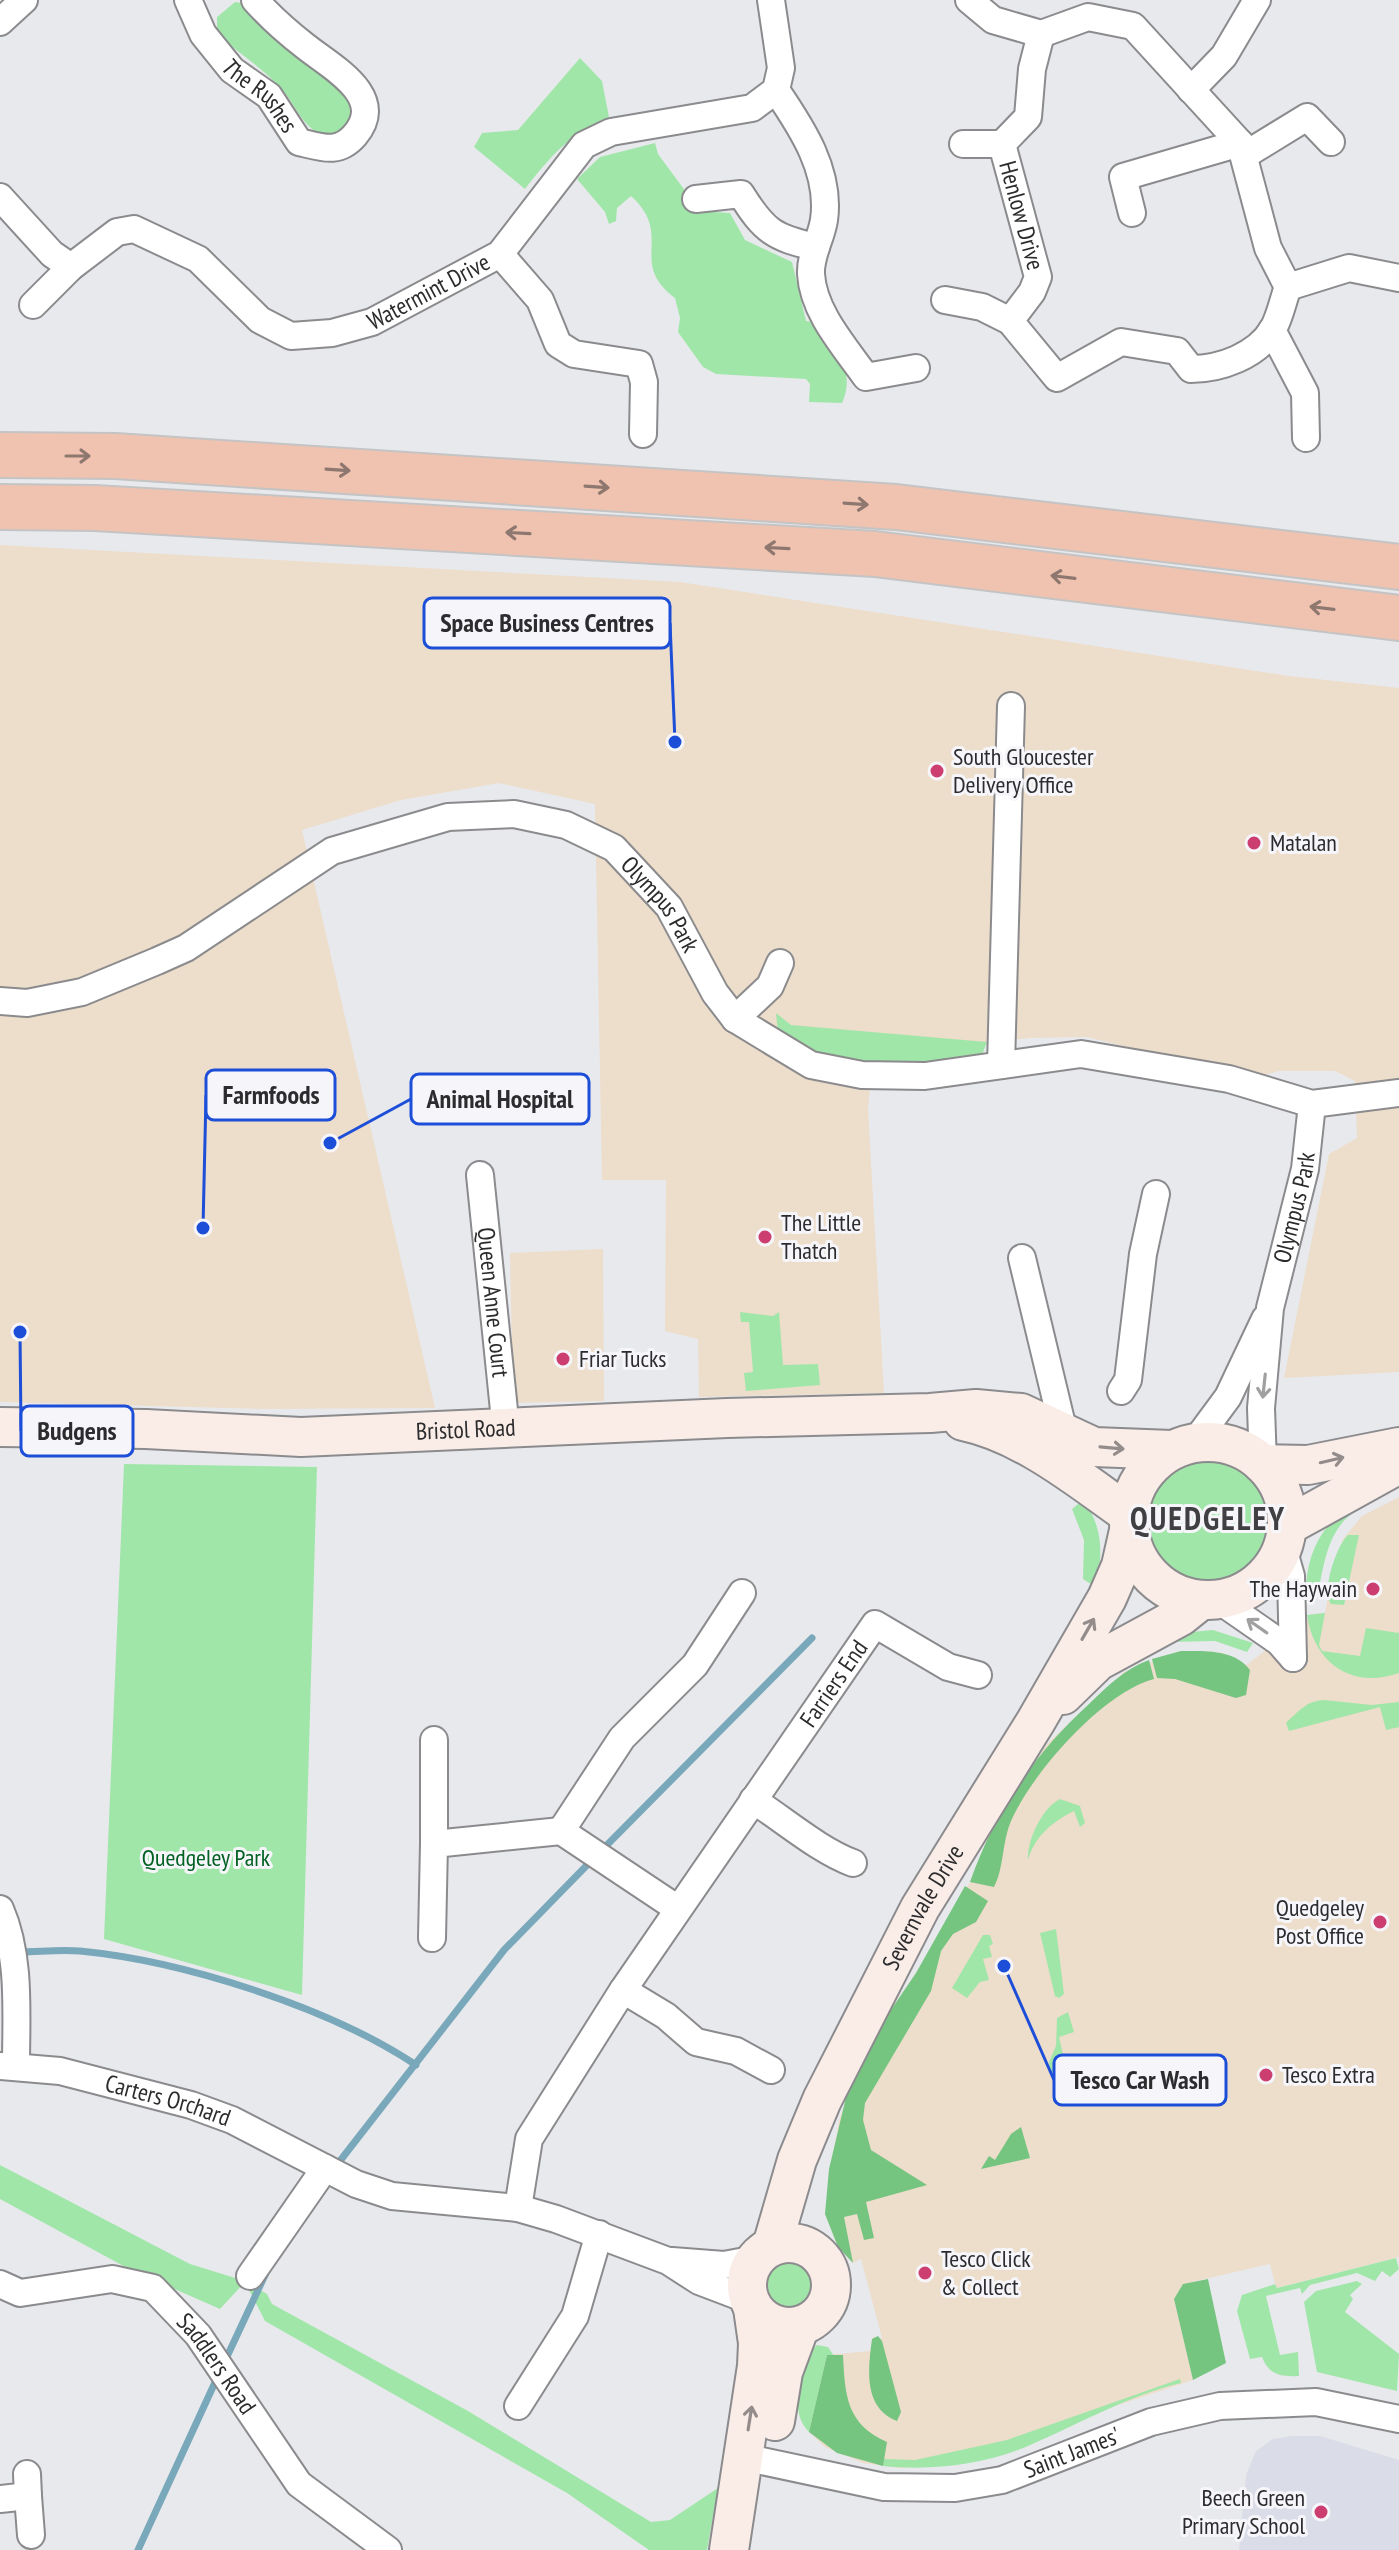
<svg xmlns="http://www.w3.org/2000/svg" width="1399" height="2550" font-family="'PT Sans Narrow',sans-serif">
<rect width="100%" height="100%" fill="#e8e9ed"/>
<!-- commercial -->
<path fill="#edddcb" d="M0,545L680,582L1289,676L1399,688V1372L1284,1378L1329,1154L1357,1138L1355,1081L1335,1071H1279L1253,1078L1087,1037L1031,1038L873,1055L868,1109L884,1393L699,1397L698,1339L665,1331L666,1180H602L595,804L499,783L401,800L302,830L435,1408L261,1409L0,1402Z
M603,1249L604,1401L513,1403L510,1253Z
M1399,1497V2257L1276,2288L1270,2264L1183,2284L1174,2299L1193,2380L1109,2408L1005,2454L961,2463L900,2468L863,2463L825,2447L809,2432L827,2355L870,2351L873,2337L882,2338L861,2259L853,2263L838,2247L825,2214L839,2120L869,2042L916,1973L970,1882L993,1824L1047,1744L1124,1672L1181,1651L1223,1653L1247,1665L1311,1614L1325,1613L1333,1569L1343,1539L1362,1516Z"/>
<!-- built -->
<path fill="#dadce7" d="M1292,2436H1320L1399,2460V2550H1239L1246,2475L1256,2451L1273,2439Z"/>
<!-- green -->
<path fill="#a1e6a9" d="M235,2L247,4L352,100C354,118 344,142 321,134C305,129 294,104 284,92C266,70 238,53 217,34V17Z
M580,58L602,81L609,117C571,132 550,157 525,189L474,147L482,133L518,130Z
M655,143L658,154L700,211L730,213L745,240L792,262L806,321L813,322C834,346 857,370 842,403L809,402L810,384L806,379L716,374L703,367L678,332L680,318L675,298C627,262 675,236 631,196L617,208L616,221L609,224L605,212L577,179L600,157Z
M776,1013L791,1025L987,1042L979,1063L837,1064L778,1034Z
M740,1312L773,1316L779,1312L783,1365L818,1364L820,1385L746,1391L744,1373L753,1372L749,1322H741Z
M1146 1520a62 62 0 1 1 124 0a62 62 0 1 1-124 0Z
M124,1464L317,1467L302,1995L104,1939Z
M1083,1500C1102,1523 1105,1558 1094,1586L1083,1579L1084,1540L1072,1509Z
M1355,1501L1357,1510C1325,1530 1324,1569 1316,1602L1306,1603C1304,1558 1318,1527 1355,1501Z
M1348,1535H1359L1344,1605L1331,1604C1321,1592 1336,1546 1348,1535Z
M1325,1613L1319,1645L1322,1651L1360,1656L1366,1628L1399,1633V1673C1352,1690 1314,1663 1307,1615Z
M1213,1630L1253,1643L1247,1652L1215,1641L1170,1642L1180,1633Z
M1324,1700L1372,1705L1399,1702V1727L1386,1730L1380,1707L1289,1731L1286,1723C1299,1711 1306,1701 1324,1700Z
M1060,1799L1080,1806L1085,1823L1080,1827L1074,1811C1052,1822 1035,1836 1028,1860C1027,1840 1042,1808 1060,1799Z
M1056,1929L1064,1994L1059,1998L1055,1996L1040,1933Z
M983,1935H990L993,1944L989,1946L992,1957L983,1959L989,1980L980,1982L967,1998L952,1988Z
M1068,2012L1074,2032L1059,2037L1066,2068L1050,2073L1049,2062L1056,2046L1057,2018Z
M0,2165L190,2264L245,2281L267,2294L272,2304L468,2411L651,2522L670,2520L718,2488L707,2550H649L567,2493L265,2321L245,2282L220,2309L129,2269L0,2199Z
M762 2284a27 27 0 1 1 54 0a27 27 0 1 1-54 0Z
M1396,2258L1399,2269L1390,2277L1382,2271L1375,2281L1357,2273L1310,2285L1302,2294L1300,2288L1266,2296L1280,2355L1298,2352L1299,2376C1281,2377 1269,2375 1262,2357L1250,2359L1237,2311L1242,2295L1275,2284L1277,2288Z
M1357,2281L1362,2284L1350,2295L1353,2299L1345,2312L1399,2354L1397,2391L1317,2372L1304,2302L1316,2291Z
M817,2345L828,2347L834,2356L827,2355L809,2432C788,2411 802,2380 807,2354Z
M1180,2379L1181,2383C1127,2396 1079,2424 1028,2446C985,2465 930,2471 883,2466L884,2459L915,2460L1007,2440Z"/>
<!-- forest -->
<path fill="#75c580" d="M1181,1651C1204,1651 1235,1649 1250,1670L1246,1695L1236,1698L1175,1679L1157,1678L1152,1659Z
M1149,1660L1154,1679C1103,1692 1032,1773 1011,1821C1002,1842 1004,1868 994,1887L970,1882C995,1811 1034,1754 1089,1704C1108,1686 1124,1669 1149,1660Z
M965,1886L988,1901L976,1922L953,1934L941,1951L931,1991L865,2103L863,2120L871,2150L927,2185L866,2202L874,2238L864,2240L857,2214L844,2217L853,2263L838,2247L825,2214L829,2169L847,2093L869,2042L916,1973Z
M1021,2127L1030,2158L981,2169L989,2156L995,2160L1011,2134Z
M1208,2279L1226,2363L1193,2380L1174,2299L1183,2284Z
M878,2336L882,2341L901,2412L897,2421C863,2408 868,2369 872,2339Z
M827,2355H843C845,2395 846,2424 887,2442L883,2466L837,2453L809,2432Z"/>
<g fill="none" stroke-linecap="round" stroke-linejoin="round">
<!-- stream -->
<path stroke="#7aa8bb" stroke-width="7" d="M601,1851L812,1638
M18,1952C38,1952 60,1949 80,1951C183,1961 329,2007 416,2065
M336,2166L504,1950L592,1860
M224,2363L266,2273
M138,2550L217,2378"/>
<defs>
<g id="street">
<path id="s1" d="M188,0L203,34L232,70L269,96L299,142C321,147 338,155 355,135C388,96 331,67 305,46C287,32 271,18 255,0"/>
<path d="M969,0L993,20L1041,34L1088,17L1133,26L1240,143L1268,248L1288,287L1349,268L1399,278"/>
<path d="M0,22L24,0"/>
<path id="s2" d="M1041,34L1032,69L1028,117L1002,144L1038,277L1032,292L1010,321L1057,378L1121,342L1177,351L1191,369C1220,369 1257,356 1273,329C1280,317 1283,300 1288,287"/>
<path d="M776,90C802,128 831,172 824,220C821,239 810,255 811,274C813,312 845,347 866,377L916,368"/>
<path d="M1191,90L1224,56L1257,0"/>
<path d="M963,144H1002"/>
<path d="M1245,155L1307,117L1331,142"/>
<path d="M0,197L52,254L71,267"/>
<path d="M696,199L741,194C764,231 774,238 816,247"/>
<path d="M1132,213L1123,177L1240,143"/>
<path d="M500,254L540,300L558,344L574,354L639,364L644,382L643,434"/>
<path d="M945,300L982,307L1010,321"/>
<path id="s3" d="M33,305L71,267L117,232L134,229L198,259L260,320L291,336L332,333L372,322L500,254L584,145L611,132L752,108L776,90L781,68L771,0"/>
<path d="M1272,330L1305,393L1306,438"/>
<path id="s4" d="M0,1001L27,1003L82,992L157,961L186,948L332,851L448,817L514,814L566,825L614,848L669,907L715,993L735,1019L811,1065L862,1075L925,1076L1081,1054L1229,1079L1312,1104L1399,1093"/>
<path d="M735,1019L770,986L780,963"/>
<path d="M1001,1065L1011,706"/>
<path id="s5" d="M480,1175L506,1430"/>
<path d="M1022,1258L1064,1433"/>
<path d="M1121,1391L1128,1380L1143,1254L1156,1194"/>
<path d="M1194,1443L1228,1397L1265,1319"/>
<path id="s6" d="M1263,1464L1261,1408L1270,1308L1305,1169L1312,1104"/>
<path d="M1283,1548L1291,1576L1293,1658"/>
<path d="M1217,1599L1279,1642L1293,1658"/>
<path d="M434,1740V1844"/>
<path d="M753,1800C784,1820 820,1851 853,1863"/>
<path d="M561,1831L622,1738L695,1665L742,1593"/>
<path d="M0,1909C21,1957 16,2014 16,2066"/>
<path d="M432,1938L434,1844L561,1831L678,1909"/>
<path d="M623,1990L666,2016L696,2042L736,2051L771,2070"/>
<path id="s7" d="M0,2066L60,2071L191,2105L232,2120L356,2184L392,2196L518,2208L556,2219L668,2261L699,2281L749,2300"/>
<path id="s8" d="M518,2208L529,2139L623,1990L875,1624L948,1667L978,1675"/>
<path d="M672,2261L724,2265L756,2259"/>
<path d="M250,2276L325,2168"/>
<path id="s9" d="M0,2284L20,2293L112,2279L153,2288L198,2335L299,2484L388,2550"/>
<path d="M518,2406L575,2316L599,2234"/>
<path id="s10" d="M743,2457L884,2487L955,2488L1002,2480L1151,2422L1220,2406L1316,2402L1399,2419"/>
<path d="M28,2496L31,2535"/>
<path d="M0,2499L28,2496L27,2474"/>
</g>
<g id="secondary">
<path d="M963,1421C1025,1434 1080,1480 1130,1515"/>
<path id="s11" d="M0,1427L146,1429L301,1437L727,1418L930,1413L976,1409L1021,1413L1094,1447L1172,1450"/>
<circle cx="1208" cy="1521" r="79"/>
<path d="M1263,1464L1308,1465L1399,1447"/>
<path d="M1287,1526L1399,1464"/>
<path d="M1063,1695L1098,1661L1181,1616L1201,1600"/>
<circle cx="789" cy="2285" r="42"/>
<path id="s12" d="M772,2246L797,2160L822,2100L920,1908L1036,1721L1107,1598L1121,1566L1130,1526"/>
<path d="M775,2421L783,2372L800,2326"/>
<path d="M729,2550L757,2366L758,2343L753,2308"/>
</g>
<path id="highway" d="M0,455L115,456L896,507L1399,567
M0,507L95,508L875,554L1399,618"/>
</defs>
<!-- street casing -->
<use href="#street" stroke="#8b8b8e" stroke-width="30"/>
<!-- secondary casing -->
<use href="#secondary" stroke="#8b8b8e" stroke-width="42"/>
<!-- highway casing -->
<use href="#highway" stroke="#c4c4c4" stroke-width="48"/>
<!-- street -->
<use href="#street" stroke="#fff" stroke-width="26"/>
<!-- secondary -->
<use href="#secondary" stroke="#faede7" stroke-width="38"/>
<!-- highway -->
<use href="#highway" stroke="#f0c2b0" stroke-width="44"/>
</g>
<!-- one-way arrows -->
<defs><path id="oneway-shaft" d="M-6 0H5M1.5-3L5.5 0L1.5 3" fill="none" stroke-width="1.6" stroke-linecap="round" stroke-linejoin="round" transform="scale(2)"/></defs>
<g stroke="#8e776f">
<use href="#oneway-shaft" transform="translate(78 456)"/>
<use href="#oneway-shaft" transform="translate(338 470) rotate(4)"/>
<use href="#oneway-shaft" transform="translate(597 487) rotate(4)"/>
<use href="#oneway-shaft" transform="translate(856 504) rotate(4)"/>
<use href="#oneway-shaft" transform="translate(518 533) rotate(-177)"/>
<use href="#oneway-shaft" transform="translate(777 548) rotate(-177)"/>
<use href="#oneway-shaft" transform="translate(1063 577) rotate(-173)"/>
<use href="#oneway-shaft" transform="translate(1322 608) rotate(-173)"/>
</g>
<g stroke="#a0a0a1">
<use href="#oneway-shaft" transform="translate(1264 1386) rotate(96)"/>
<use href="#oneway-shaft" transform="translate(1257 1626) rotate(-145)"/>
</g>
<g stroke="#938c8a">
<use href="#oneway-shaft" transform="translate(1112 1448) rotate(5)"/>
<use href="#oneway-shaft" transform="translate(1332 1460) rotate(-13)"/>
<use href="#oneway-shaft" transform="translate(1088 1629) rotate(-60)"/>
<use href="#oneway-shaft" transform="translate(750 2418) rotate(-81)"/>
</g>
<!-- markers -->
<g fill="#cb3e6f" stroke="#f6f6fa" stroke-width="3">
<circle cx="937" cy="771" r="8"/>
<circle cx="1254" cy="843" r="8"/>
<circle cx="765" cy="1237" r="8"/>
<circle cx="563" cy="1359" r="8"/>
<circle cx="1373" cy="1589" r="8"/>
<circle cx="1380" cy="1922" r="8"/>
<circle cx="1266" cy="2075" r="8"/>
<circle cx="925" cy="2273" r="8"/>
<circle cx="1321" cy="2512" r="8"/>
</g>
<g text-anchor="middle" stroke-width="6" stroke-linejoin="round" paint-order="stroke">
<!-- street labels -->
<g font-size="24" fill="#2c2c2e" stroke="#f6f6fa">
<text dy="8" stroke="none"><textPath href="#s1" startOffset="122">The Rushes</textPath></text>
<text dy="8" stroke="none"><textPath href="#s2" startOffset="196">Henlow Drive</textPath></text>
<text dy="8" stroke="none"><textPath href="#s3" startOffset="468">Watermint Drive</textPath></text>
<text dy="8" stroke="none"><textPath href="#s4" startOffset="738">Olympus Park</textPath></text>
<text dy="8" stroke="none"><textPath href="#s6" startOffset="260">Olympus Park</textPath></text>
<text dy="8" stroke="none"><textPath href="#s5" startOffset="128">Queen Anne Court</textPath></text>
<text dy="8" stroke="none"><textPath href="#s11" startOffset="466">Bristol Road</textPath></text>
<text dy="8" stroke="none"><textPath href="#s8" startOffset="618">Farriers End</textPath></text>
<text dy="8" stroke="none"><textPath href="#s12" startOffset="372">Severnvale Drive</textPath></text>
<text dy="8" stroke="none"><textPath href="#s7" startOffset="172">Carters Orchard</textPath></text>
<text dy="8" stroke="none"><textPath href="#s9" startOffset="256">Saddlers Road</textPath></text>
<text dy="8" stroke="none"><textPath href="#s10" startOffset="338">Saint James'</textPath></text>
</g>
<!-- poi labels -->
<g font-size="24" fill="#2c2c2e" stroke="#f6f6fa" text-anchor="start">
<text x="953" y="765">South Gloucester<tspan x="953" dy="28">Delivery Office</tspan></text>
<text x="1270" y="851">Matalan</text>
<text x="781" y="1231">The Little<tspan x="781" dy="28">Thatch</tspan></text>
<text x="579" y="1367">Friar Tucks</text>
<text x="1357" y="1597" text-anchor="end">The Haywain</text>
<text x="1364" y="1916" text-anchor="end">Quedgeley<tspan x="1364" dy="28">Post Office</tspan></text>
<text x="1282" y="2083">Tesco Extra</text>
<text x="941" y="2267">Tesco Click<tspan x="941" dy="28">&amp; Collect</tspan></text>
<text x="1305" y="2506" text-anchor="end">Beech Green<tspan x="1305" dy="28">Primary School</tspan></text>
</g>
<!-- park labels -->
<g font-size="24" fill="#026122" stroke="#f6f6fa">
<text x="206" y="1866">Quedgeley Park</text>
</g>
<!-- district labels -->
<g font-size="32" font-weight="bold" letter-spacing="2" fill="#404043" stroke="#f6f6fa">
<text x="1208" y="1530">QUEDGELEY</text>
</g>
</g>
<!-- callouts -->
<path fill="none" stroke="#1d4ed8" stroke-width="3" d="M675 742L670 623M203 1228L206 1095M330 1143L411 1099M20 1332L21 1431M1004 1966L1054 2080"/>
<g fill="#1d4ed8" stroke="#f6f6fa" stroke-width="3">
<circle cx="675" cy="742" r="8"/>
<circle cx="203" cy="1228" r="8"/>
<circle cx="330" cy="1143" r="8"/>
<circle cx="20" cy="1332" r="8"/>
<circle cx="1004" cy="1966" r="8"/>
</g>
<g fill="#f6f6fa" stroke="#1d4ed8" stroke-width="3">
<rect x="424" y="598" width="246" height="50" rx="8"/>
<rect x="206" y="1070" width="129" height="50" rx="8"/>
<rect x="411" y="1074" width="178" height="50" rx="8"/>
<rect x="21" y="1406" width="112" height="50" rx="8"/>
<rect x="1054" y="2055" width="172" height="50" rx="8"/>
</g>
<g font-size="26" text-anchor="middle" font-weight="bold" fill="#2c2c2e">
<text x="547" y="632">Space Business Centres</text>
<text x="271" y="1104">Farmfoods</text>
<text x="500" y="1108">Animal Hospital</text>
<text x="77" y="1440">Budgens</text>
<text x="1140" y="2089">Tesco Car Wash</text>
</g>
</svg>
